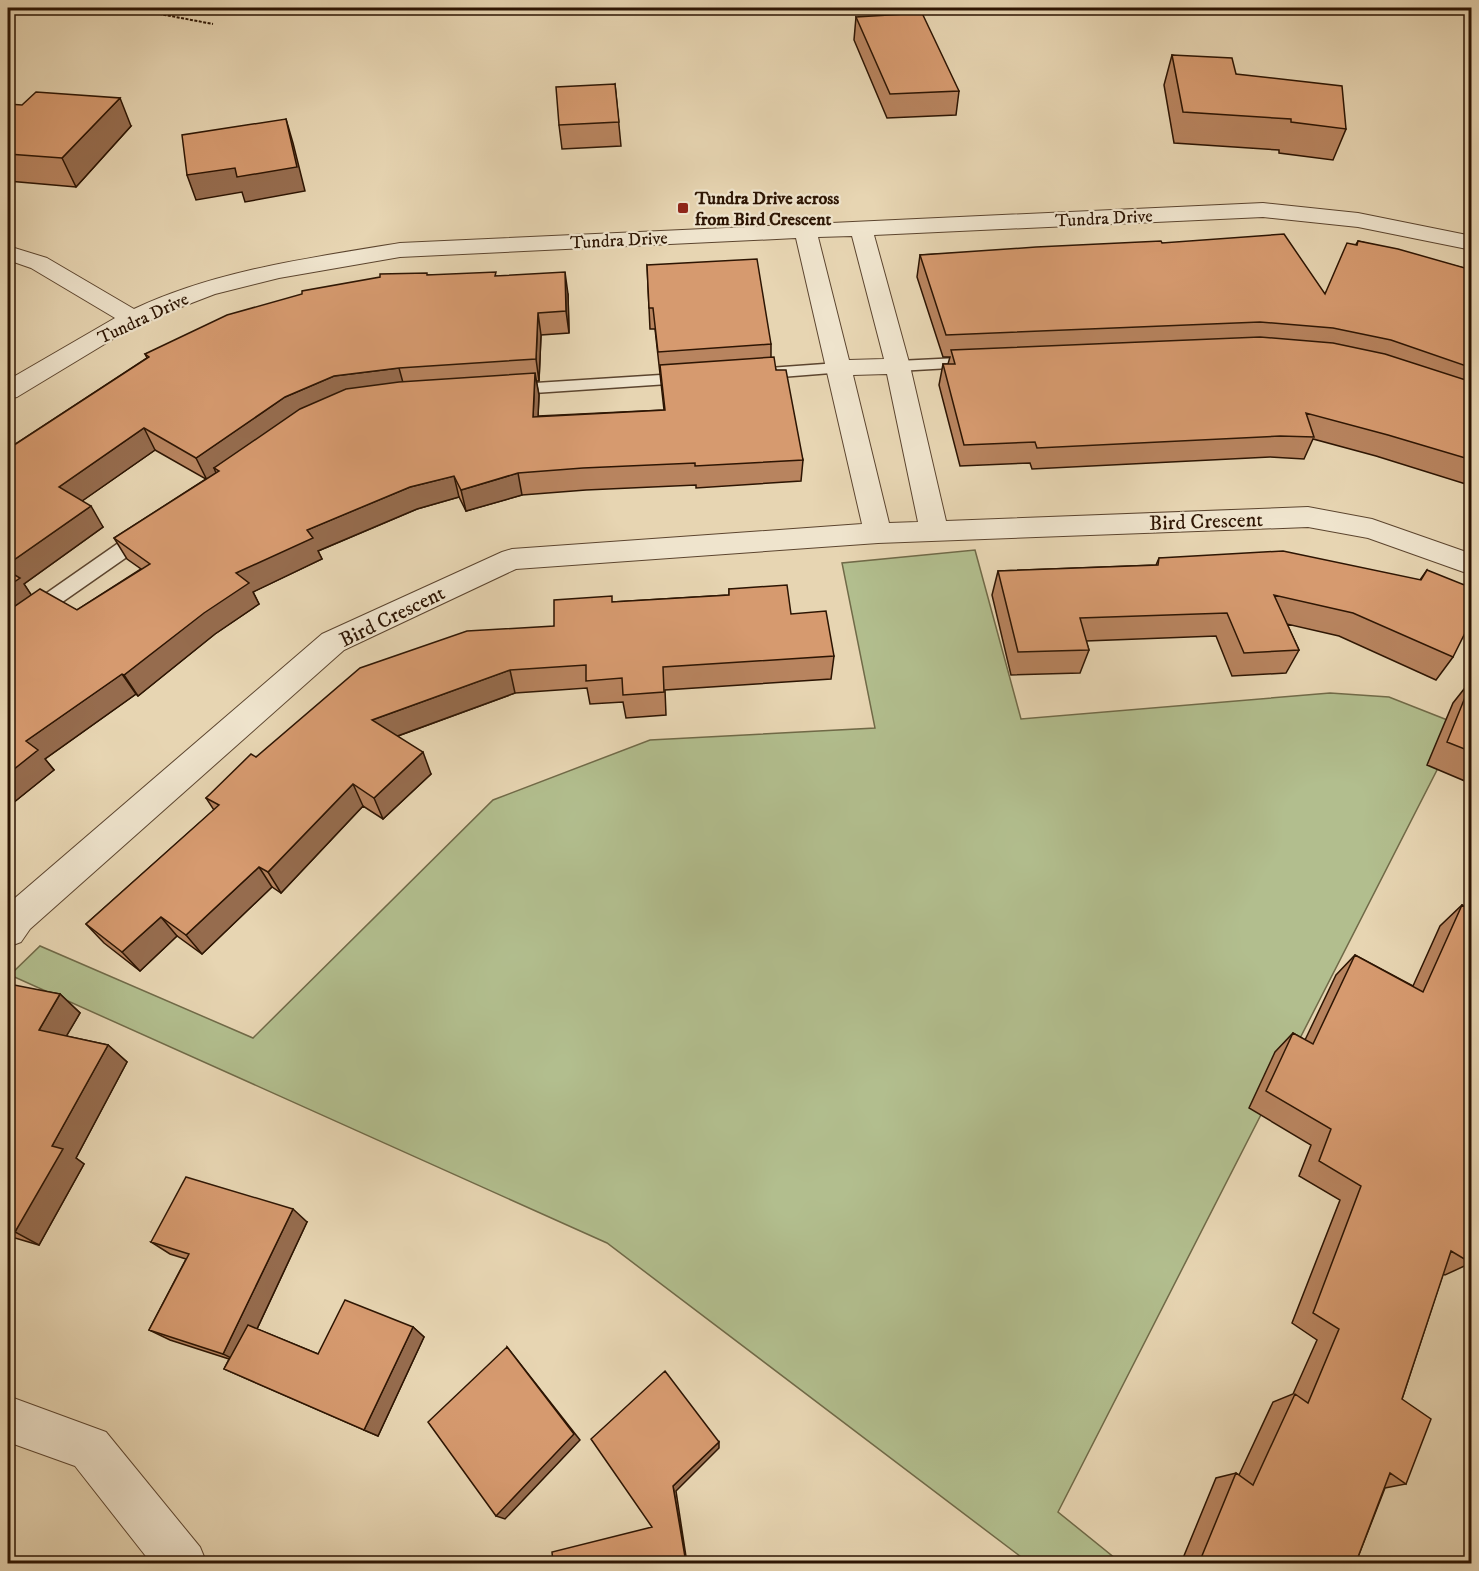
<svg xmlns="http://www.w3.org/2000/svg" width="1479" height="1571" font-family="'IM FELL DW Pica',serif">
<rect width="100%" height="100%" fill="#e7d5b2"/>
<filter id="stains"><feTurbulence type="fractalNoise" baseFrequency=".00333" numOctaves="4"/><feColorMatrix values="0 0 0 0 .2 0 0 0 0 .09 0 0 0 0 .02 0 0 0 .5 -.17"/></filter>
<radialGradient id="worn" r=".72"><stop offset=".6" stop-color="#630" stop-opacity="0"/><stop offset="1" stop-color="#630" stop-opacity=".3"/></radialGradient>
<!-- green -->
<path fill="#b2be8e" stroke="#706a48" stroke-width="1.5" d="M975,550L1021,719L1330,693L1389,697L1460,725L1058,1512L1121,1563H1029L607,1243L10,975L40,946L253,1038L493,800L650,740L875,728L842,563Z"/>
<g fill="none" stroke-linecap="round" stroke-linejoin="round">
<defs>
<path id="lane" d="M979,357L985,358L987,362L985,366L898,371L892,370L890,366L892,362L898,361Z
M838,363L844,364L846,368L844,372L755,379L749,378L747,374L749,370L755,369Z
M692,373L698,374L701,378L698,382L506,395L500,394L497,390L500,386L506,385Z
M147,526L154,528L157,533L154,538L15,635L8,637V620L140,528Z"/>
<path id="street" d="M1263,203L1358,213L1472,236V250L1358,227L1263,217L874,235L910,366L946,521L1308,507L1372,519L1472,554V575L1368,538L1308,527L878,543L516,569L344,650L30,929L21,942L8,947V904L322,634L502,552L512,549L862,524L796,238L400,257L279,278L215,294L163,314L113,339L17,397L8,399V380L115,318L31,268L8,260V246L47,258L134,309C217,270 310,258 400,243ZM852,236L884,359L849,360L818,237ZM887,374L918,522L889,523L853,375Z
M8,1396L106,1432L200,1547L207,1564H152L75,1466L8,1442Z"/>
</defs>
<!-- lane casing -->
<use href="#lane" stroke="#5c452f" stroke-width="3"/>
<!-- street casing -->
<use href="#street" stroke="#5c452f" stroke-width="2"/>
<!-- path -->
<path stroke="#2d1503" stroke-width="2" stroke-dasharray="3 1.5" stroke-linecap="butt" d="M128,8L213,24"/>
<!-- lane -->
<use href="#lane" fill="#efe4cd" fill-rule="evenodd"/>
<!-- street -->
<use href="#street" fill="#efe4cd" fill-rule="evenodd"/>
</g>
<!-- wall -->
<path fill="#b8845f" stroke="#2d1503" stroke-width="1.5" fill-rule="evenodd" d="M856,17L959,91L956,115L887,118L854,40Z
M1172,55L1236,74L1346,129L1333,160L1279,153V150L1174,143L1164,85Z
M615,84L621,146L562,149L559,125Z
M8,104L131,126L76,187L8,181Z
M1358,241L1472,270V486L1376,456L1313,439L1304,459L1270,457L1032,469L1030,463L960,466L939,385L943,364H948L950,357H943L917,277L920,255L1162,243L1325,294Z
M647,265L771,344V357L776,370L803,460L801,481L696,488V485L586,490L522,495L466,511L459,497L417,509L318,551L322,559L253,592L259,604L215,634L138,696L136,694L45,759L54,770L8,807V449L147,358L145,354L428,275L496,276L568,294L569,333L541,335L539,381H536L539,395L538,416L664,410L655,329H650ZM155,450L206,479L114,538L127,559L141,569L77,610L31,595L24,584L103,527L82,501Z
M1159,558L1420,580L1427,570L1453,657L1436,680L1339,636L1287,624L1299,650L1286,673L1232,676L1216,636L1086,641L1089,650L1080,673L1011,675L992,595L998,571L1156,565Z
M729,589L791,614L834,656L831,679L665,690L666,715L626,718L623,702L590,704L587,688L515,693L398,736L431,774L383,819L363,806L281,893L272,887L202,954L177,936L140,971L104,943L86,924L214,810L206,798L256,757L554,626L612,602L729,595Z
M1472,679V784L1427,765L1453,703Z
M1472,893V1261L1471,1263L1445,1275L1443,1274L1402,1399L1406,1484L1385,1488L1358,1557L1367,1563H1181L1216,1478L1236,1473L1239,1475L1273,1402L1293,1394L1317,1340L1292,1323L1340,1200L1299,1176L1311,1145L1249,1108L1275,1052L1293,1033L1305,1040L1336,975L1355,955L1413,986L1440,926L1462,905L1466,907Z
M8,985L60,994L80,1013L66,1036L108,1045L127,1062L76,1158L84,1164L39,1245L8,1236Z
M307,1222L257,1329L318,1354L413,1327L424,1337L378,1436L224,1369L229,1359L170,1340L149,1330L186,1259L170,1254L151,1242Z"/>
<!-- shaded-wall -->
<path fill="#966c4e" stroke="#2d1503" stroke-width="1.5" d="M120,98L131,126L76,187L62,158Z
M286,119L293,143L305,191L245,202L242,192L196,200L187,175Z
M565,272L568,294L569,333L566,311Z
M538,313L541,335L539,381L536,359Z
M399,368L405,390L214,468L216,473L207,480L196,458L285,397L334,376Z
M535,373L539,395L537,439L533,417Z
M144,428L155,450L72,508L59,487Z
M518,473L522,495L466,511L461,490Z
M454,476L459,497L417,509L318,551L322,559L253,592L259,604L215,634L138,696L124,675L236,573L307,530L410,487Z
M91,506L103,527L24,584L34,599L8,618V564Z
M510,670L515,693L381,742L372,720Z
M122,674L136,694L45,759L54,770L8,807V774L26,741Z
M423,752L431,774L383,819L374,798Z
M353,784L363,806L281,893L268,872Z
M259,867L272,887L202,954L186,935Z
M161,917L177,936L140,971L122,952Z
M60,994L80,1013L60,1047L39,1030Z
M108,1045L127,1062L76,1158L84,1164L39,1245L15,1232L52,1146Z
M293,1209L307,1222L241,1363L223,1354Z
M413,1327L424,1337L378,1436L364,1430Z
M507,1347L580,1440L505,1519L496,1516Z
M719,1442V1448L676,1491L687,1563H686L673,1486Z"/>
<!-- building -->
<path fill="#d69a6f" stroke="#2d1503" stroke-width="1.5" d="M922,13L959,91L890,94L856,17Z
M1172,55L1232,58L1236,74L1342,86L1346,129L1291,122V119L1183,112Z
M615,84L619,122L559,125L556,87Z
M36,92L120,98L62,158L8,154V104L22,105Z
M286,119L297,167L237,177L235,168L187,175L182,135Z
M1284,234L1325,294L1347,243L1357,245L1358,241L1398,249L1472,270V368L1391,340L1333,328L1260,322L946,335L920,255L1036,247L1161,241L1162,243Z
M757,259L771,344L658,352L653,308H649L647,265Z
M496,272L495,276L565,272L566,311L538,313L536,359L399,368L334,376L285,397L196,458L144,428L59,487L91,506L8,564V449L149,357L145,354L227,315L302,294V291L380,277V274L427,273V275Z
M1260,337L1333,343L1385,354L1472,382V460L1388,435L1306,413L1314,437L1280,436L1037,448L1035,442L964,445L943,364H955L951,350Z
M774,357L776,370H786L803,460L695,466V463L583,468L518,473L461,490L454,476L410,487L307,530L313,538L236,573L249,583L204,613L124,675L122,674L26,741L38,750L8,774V611L40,589L77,610L150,564L114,538L219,471L214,468L300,409L346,389L399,382L535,373L533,417L665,410L660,365Z
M1283,551L1421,580L1427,570L1472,588V619L1453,657L1353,613L1274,595L1299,650L1244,653L1227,613L1080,618L1089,650L1018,652L998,571L1158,565L1159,558Z
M8,571L20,578L8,586Z
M787,585L791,614L826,611L834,656L663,667L664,692L623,695L622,678L586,681V665L510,670L372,720L423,752L374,798L353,784L268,872L259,867L186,935L161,917L122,952L86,924L219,805L206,798L251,754L256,757L360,668L467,631L554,626V600L612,596V602L729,595V589Z
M1472,680V752L1447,742Z
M1462,905L1472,910V1261L1471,1263L1451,1251L1402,1399L1431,1419L1406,1484L1390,1473L1358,1557L1367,1563H1199L1236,1473L1253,1485L1295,1394L1308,1403L1339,1329L1313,1313L1361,1186L1319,1161L1331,1129L1266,1091L1293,1033L1313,1044L1355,955L1423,992Z
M9,984L60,994L39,1030L108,1045L52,1146L63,1149L15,1232L8,1230V1041L13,1032L8,1031V985Z
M186,1177L293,1209L223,1354L149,1330L189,1254L151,1242Z
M345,1300L413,1327L364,1430L224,1369L248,1325L318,1354Z
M507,1347L574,1434L496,1516L428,1422Z
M665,1371L719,1442L673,1486L686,1563H553L552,1552L652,1527L591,1439Z"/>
<!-- markers -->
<rect fill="#8f2418" stroke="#efe4cd" stroke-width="2" x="677" y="202" width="12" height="12" rx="3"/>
<g text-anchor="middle" stroke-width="4.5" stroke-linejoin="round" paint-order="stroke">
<!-- far-poi labels -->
<g font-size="18" font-weight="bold" fill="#2d1503" stroke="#efe4cd" text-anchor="start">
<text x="695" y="204">Tundra Drive across<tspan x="695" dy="21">from Bird Crescent</tspan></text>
</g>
<!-- far-street labels -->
<g font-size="18" fill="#2d1503" stroke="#efe4cd">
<text transform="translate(1104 218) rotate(-3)" y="6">Tundra Drive</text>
<text transform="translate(619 240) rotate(-3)" y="6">Tundra Drive</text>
<text transform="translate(143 318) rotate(-25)" y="6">Tundra Drive</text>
</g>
<!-- street labels -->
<g font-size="21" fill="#2d1503" stroke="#efe4cd">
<text transform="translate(1206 521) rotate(-2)" y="7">Bird Crescent</text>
<text transform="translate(392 616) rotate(-26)" y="7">Bird Crescent</text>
</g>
</g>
<!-- margin -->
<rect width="1479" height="1571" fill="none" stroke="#e7d5b2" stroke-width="30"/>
<rect x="9" y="9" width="1461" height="1553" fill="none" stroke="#2d1503" stroke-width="3"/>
<rect x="15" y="15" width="1449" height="1541" fill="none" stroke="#2d1503" stroke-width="1.5"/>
<rect width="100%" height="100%" filter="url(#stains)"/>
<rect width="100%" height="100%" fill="url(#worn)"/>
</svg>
